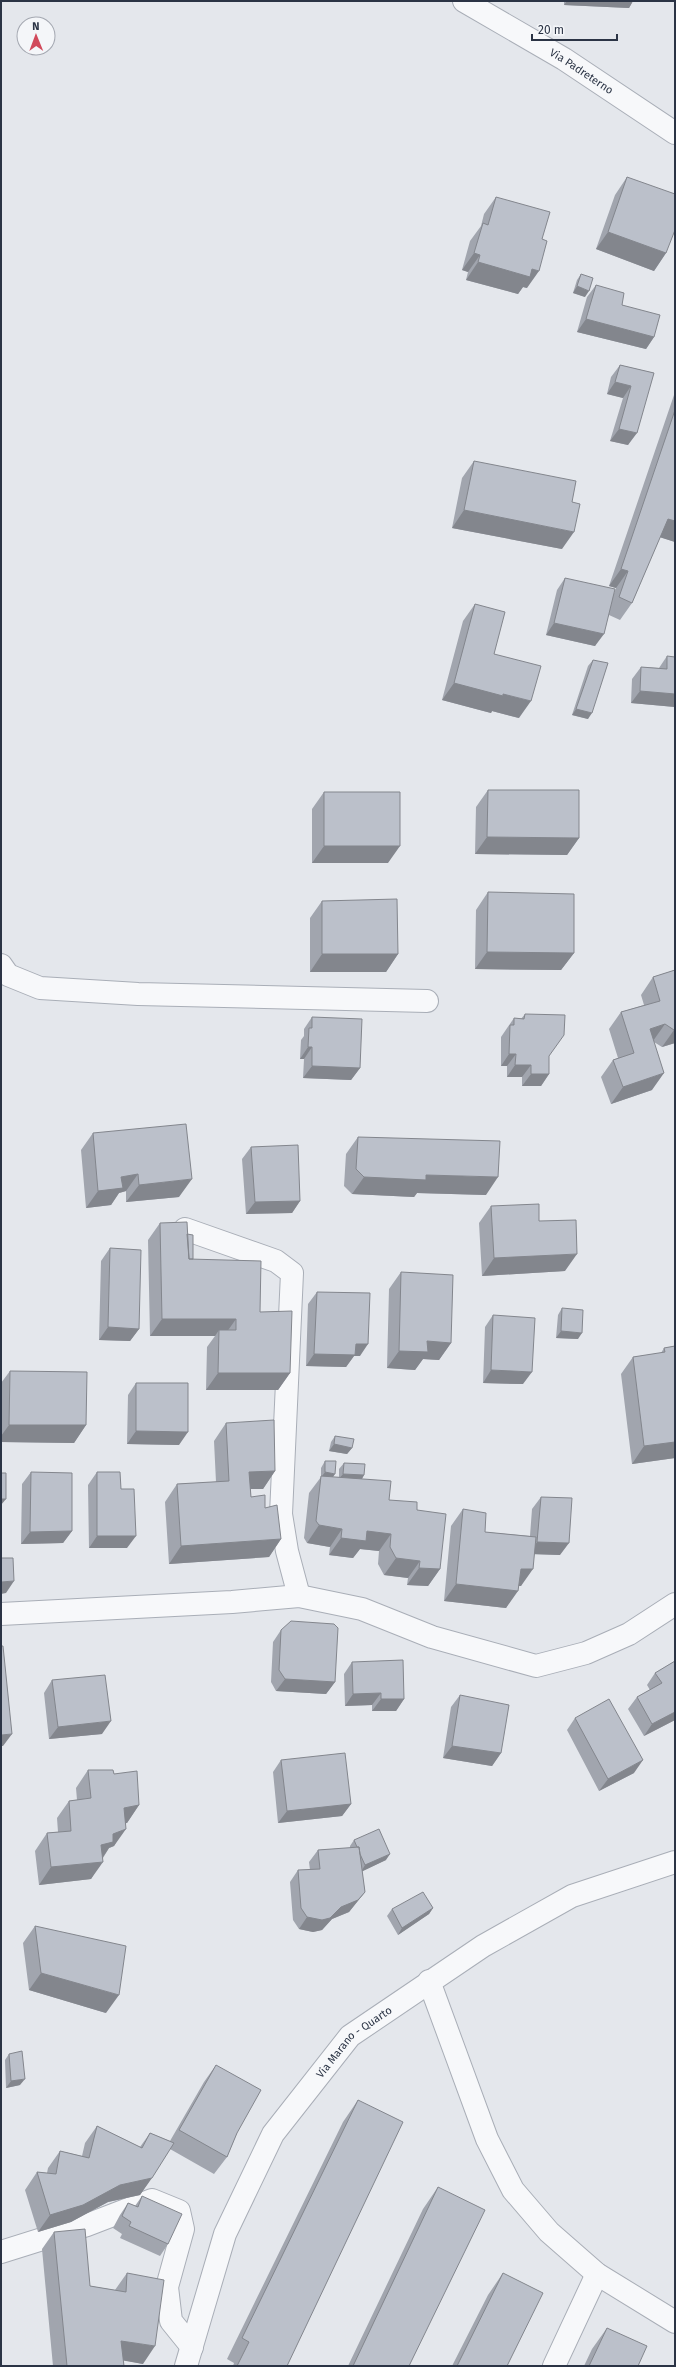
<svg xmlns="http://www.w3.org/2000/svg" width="676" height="2367" font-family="'Fira Sans',sans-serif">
<rect width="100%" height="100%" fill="#e4e7ec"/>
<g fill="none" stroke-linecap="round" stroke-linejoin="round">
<defs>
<g id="street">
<path id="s1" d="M464,1L564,59L675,133"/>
<path d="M1,965L8,975L40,988L138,994L427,1001"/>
<path d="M185,1229L276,1261L292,1273L281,1514L287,1551L299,1596"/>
<path d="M1,1614L232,1602L299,1596L362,1609L432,1637L536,1666L586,1653L629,1634L675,1604"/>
<path d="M429,1981L487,2139L513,2190L549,2232L597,2274L675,2322"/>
<path d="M1,2252L87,2225L152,2200L179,2211L183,2229L167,2287L171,2321L192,2347"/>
<path id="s2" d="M186,2366L225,2234L273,2134L350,2036L483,1946L572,1896L675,1862"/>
<path d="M554,2366L597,2274"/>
</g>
</defs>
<!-- street casing -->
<use href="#street" stroke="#a9aeb7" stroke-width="24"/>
<!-- street -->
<use href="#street" stroke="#f7f8fa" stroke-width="22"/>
</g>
<!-- wall -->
<path fill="#a1a5ae" d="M564,1H633L629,8L564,5Z
M627,177L666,253L654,271L596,249L615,195Z
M496,197L527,288L523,287L518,294L466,280L468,272L462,270L470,241L481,226L484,214Z
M581,274L585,297L573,293L577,280Z
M596,285L622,305L654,337L646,349L577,332L587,297Z
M620,365L654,373L628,445L610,441L623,398L607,394L611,377Z
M675,393V542L660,537L632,603L620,620L609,615L595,646L546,635L557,590L565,578L613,596L616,588L609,586L674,395Z
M474,461L562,549L452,528L462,478Z
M475,604L494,654L519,718L492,711L491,713L442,700L463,621Z
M667,656L675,707L631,703L632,679L641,667L659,668Z
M593,660L588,719L572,715L588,666Z
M488,790L579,838L567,855L475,854L476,807Z
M324,792L388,863H312V809Z
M488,892L574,953L561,970L475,969L476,910Z
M322,901L398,954L386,972H310V918Z
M675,970V1043L662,1047L654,1042L652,1090L611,1104L601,1077L613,1060L618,1058L609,1029L621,1012L644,1005L641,995L653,977Z
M525,1014L549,1056V1074L541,1086H522V1077H507V1066H501V1037L514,1018L521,1019Z
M312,1017L360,1068L351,1080L303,1078L304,1059H300L301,1040L304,1036V1029Z
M93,1133L179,1197L126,1202V1191L119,1193L111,1205L86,1208L81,1150Z
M358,1137L486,1195L417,1193L414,1197L352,1194L344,1186L346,1154Z
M251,1147L300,1201L292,1213L246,1214L242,1159Z
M491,1206L539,1221L565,1271L482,1276L479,1223Z
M160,1223L187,1234L193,1259L260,1312L290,1373L278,1390H206L207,1347L215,1336H150L148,1240Z
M110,1248L139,1329L130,1341L99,1340L101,1261Z
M401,1272L451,1343L439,1360L423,1359L415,1370L387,1368L389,1289Z
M317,1292L360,1356H354L346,1367L306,1366L308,1304Z
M562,1308L578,1339L556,1338L558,1315Z
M493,1315L523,1384L483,1383L485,1327Z
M675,1346V1458L632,1464L621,1374L633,1357L661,1353L664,1348Z
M10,1371L86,1425L74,1443L1,1442V1383Z
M136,1383L179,1445L127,1444L128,1395Z
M226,1423L275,1471L263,1489H251V1497L265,1508L281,1539L269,1557L169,1564L165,1502L177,1484L216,1482L214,1441Z
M335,1436L352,1448L347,1454L329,1451L331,1442Z
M325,1461L333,1477H339V1469L344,1463L364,1475L362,1479L389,1500L417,1510L440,1569L428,1586L407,1585L408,1578L384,1575L378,1564L379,1551L360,1549L353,1558L329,1555L330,1547L307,1543L304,1538L309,1493L321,1477V1468Z
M31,1472L72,1531L63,1543L21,1544L22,1484Z
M97,1472L121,1489L127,1548H89L88,1485Z
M541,1497L560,1555L534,1554L521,1586H519L506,1608L444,1601L451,1526L463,1509L485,1532L530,1536L532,1509Z
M281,1630L335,1682L326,1694L276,1691L271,1682L273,1642Z
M675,1661V1720L644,1736L628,1709L637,1697L650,1690L647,1685L655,1673Z
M352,1662L404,1699L396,1711H372V1705L345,1706L344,1674Z
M52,1680L102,1734L49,1739L44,1693Z
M460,1695L501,1753L492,1766L443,1758L451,1707Z
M575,1718L634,1773L599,1791L567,1730Z
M281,1760L351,1804L342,1816L278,1823L273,1772Z
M88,1770L114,1774L139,1805L127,1823H126L114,1846L109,1848L103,1858L91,1879L39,1885L35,1851L47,1833L58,1832L57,1818L69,1801L77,1800L76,1788Z
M354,1840L386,1860L362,1871L365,1892L349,1912L332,1919L322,1930L313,1932L299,1929L293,1920L290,1882L298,1870H310L309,1862L318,1850L350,1848V1846Z
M433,1908L429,1914L398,1935L387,1916L392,1909Z
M35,1926L106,2013L29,1990L23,1943Z
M9,2054L20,2085L6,2088L5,2060Z
M216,2065L237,2133L227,2157L214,2174L170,2149L140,2195L108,2202L71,2222L38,2232L25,2190L37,2172L47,2173L48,2168L60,2151L82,2156L85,2143L97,2126L140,2147L150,2133L170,2141L204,2082Z
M358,2100L287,2366H233L234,2363L227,2359L343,2122Z
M438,2187L409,2366H348L423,2209Z
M142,2196L168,2244L160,2256L120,2238L122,2234L113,2228L120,2215L128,2203L135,2206Z
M54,2232L90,2286L115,2290L127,2273L143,2364L123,2360L124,2366H53L42,2249Z
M503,2273L507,2366H452L488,2295Z
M607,2328L638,2366H584L592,2349Z"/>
<!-- shaded-wall -->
<path fill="#83868d" d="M567,1H633L629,8L564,5Z
M608,232L666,253L654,271L596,249Z
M474,253L480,255L468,272L462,270Z
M478,262L532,269L539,271L527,288L523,287L518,294L466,280Z
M577,286L589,291L585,297L573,293Z
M586,319L654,337L646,349L577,332Z
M615,382L631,386L623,398L607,394Z
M619,429L637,433L628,445L610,441Z
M464,510L574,532L562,549L452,528Z
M668,519L675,521V542L656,536Z
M621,569L628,571L616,588L609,586Z
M554,623L604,634L595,646L546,635Z
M454,683L503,694L531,701L519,718L492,711L491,713L442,700Z
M640,691L675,694V707L631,703Z
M576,709L592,713L588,719L572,715Z
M487,837L579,838L567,855L475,854Z
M324,846H400L388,863H312Z
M487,952L574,953L561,970L475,969Z
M322,954H398L386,972H310Z
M665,1024L653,1041L650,1029Z
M674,1030H675V1043L662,1047Z
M308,1047H312L304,1059H300Z
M509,1054H516L507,1066H501Z
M515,1065H531L522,1077H507Z
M312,1066L360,1068L351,1080L303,1078Z
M664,1073L652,1090L611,1104L623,1087Z
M531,1074H549L541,1086H522Z
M138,1174L126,1191L119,1193L111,1205L86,1208L98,1191L121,1177Z
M426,1175L498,1177L486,1195L417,1193L414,1197L352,1194L364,1177Z
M192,1179L179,1197L126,1202L139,1185Z
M300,1201L292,1213L246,1214L255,1202Z
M577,1254L565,1271L482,1276L494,1258Z
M162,1319H236L224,1336L219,1330L215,1336H150Z
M108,1327L139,1329L130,1341L99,1340Z
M561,1331L582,1333L578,1339L556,1338Z
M427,1341L451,1343L439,1360L423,1359L415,1370L387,1368L399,1351Z
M356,1344H368L360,1356H354L346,1367L306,1366L314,1354Z
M491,1370L532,1372L523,1384L483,1383Z
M218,1373H290L278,1390H206Z
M9,1425H86L74,1443L1,1442V1436Z
M136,1431L188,1432L179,1445L127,1444Z
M675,1442V1458L632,1464L644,1446Z
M334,1444L352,1448L347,1454L329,1451Z
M275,1471L263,1489H237L249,1472Z
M325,1472L335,1474L331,1480L320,1479Z
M343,1474L364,1475L360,1482L338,1480Z
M1,1499H6L1,1505Z
M319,1525L342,1529L330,1547L307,1543Z
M72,1531L63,1543L21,1544L30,1532Z
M367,1531L391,1534L379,1551L360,1549L353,1558L329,1555L341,1538Z
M97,1536H136L127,1548H89Z
M281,1539L269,1557L169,1564L181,1546Z
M537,1542L569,1543L560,1555L529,1554Z
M396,1558L420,1561L408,1578L384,1575Z
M419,1568L440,1569L428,1586L407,1585Z
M521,1569H533L521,1586H509Z
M14,1581L6,1593L1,1594V1582Z
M456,1584L518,1591L506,1608L444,1601Z
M285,1679L335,1682L326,1694L276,1691Z
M381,1693L372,1705L345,1706L353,1694Z
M381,1699H404L396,1711H372Z
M675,1712V1720L644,1736L652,1724Z
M111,1721L102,1734L49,1739L58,1727Z
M12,1734L3,1746H1V1735Z
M452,1746L501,1753L492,1766L443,1758Z
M643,1760L634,1773L599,1791L608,1779Z
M351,1804L342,1816L278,1823L287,1811Z
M139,1805L127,1823L112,1825L124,1808Z
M126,1829L114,1846L109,1848L101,1860V1845L113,1834Z
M390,1854L386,1860L361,1872L365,1865Z
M103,1862L91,1879L39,1885L51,1867Z
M365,1892L349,1912L332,1919L322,1930L313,1932L299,1929L307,1917L341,1907Z
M433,1908L429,1914L398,1935L402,1928Z
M41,1973L119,1995L106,2013L29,1990Z
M25,2079L20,2085L6,2088L11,2081Z
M152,2178L140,2195L108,2202L71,2222L38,2232L50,2215L120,2185Z
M121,2341L155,2346L143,2364L109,2358Z"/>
<!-- building -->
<path fill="#bbc0ca" stroke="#83868d" d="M627,177L675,194V230L666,253L608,232Z
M496,197L550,212L542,239L547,241L539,271L532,269L530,277L478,262L480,255L474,253L483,223L488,225Z
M581,274L593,278L589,291L577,286Z
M596,285L624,293L622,305L660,315L654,337L586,319Z
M620,365L654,373L637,433L619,429L631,386L615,382Z
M675,410V521L668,519L632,603L619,597L628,571L621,569Z
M474,461L576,481L572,502L580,504L574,532L464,510Z
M565,578L615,589L604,634L554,623Z
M475,604L505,612L494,654L541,666L531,701L503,694V696L454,683Z
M667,656L675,657V694L640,691L641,667L667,669Z
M593,660L608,663L592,713L576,709Z
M488,790H579V838L487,837Z
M324,792H400V846H324Z
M488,892L574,894V953L487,952Z
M397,899L398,954H322V901Z
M675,970V1030H674L665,1024L650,1029L664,1073L623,1087L613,1060L634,1053L621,1012L660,1001L653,977Z
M525,1014L565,1015L564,1035L549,1056V1074H531V1065H515L516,1054H509L510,1025H514V1018L524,1019Z
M312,1017L362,1019L360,1068L312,1066V1047H308L309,1028H312Z
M186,1124L192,1179L139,1185L138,1174L121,1177L123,1188L98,1191L93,1133Z
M358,1137L500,1141L498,1177L426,1175V1180L364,1177L356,1169Z
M298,1145L300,1201L255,1202L251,1147Z
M539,1204V1221L576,1220L577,1254L494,1258L491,1206Z
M187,1222L189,1259L261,1261L260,1312L292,1311L290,1373H218L219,1330H236V1319H162L160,1223Z
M187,1234L193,1235V1259H189Z
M110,1248L141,1250L139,1329L108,1327Z
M401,1272L453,1275L451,1343L427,1341L428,1352L399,1351Z
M317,1292L370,1293L368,1344H356L355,1355L314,1354Z
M562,1308L583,1310L582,1333L561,1331Z
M493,1315L535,1318L532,1372L491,1370Z
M675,1346V1442L644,1446L633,1357L665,1352L664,1348Z
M10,1371L87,1372L86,1425H9Z
M136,1383H188V1432L136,1431Z
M274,1420L275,1471L249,1472L251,1497L265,1495V1508L277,1505L281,1539L181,1546L177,1484L229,1481L226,1423Z
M335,1436L354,1439L352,1448L334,1444Z
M325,1461H336L335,1474L325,1472Z
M344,1463L365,1464L364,1475L343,1474Z
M31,1472L72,1473V1531L30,1532Z
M97,1472H120L121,1489H134L136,1536H97Z
M1,1473H6V1499H1Z
M321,1476L391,1481L389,1500L417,1502V1510L446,1514L440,1569L419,1568L420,1561L396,1558L390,1547L391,1534L367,1531L366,1541L341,1538L342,1529L319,1525L316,1521Z
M541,1497L572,1498L569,1543L537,1542Z
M463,1509L486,1513L485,1532L536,1537L533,1569H521L518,1591L456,1584Z
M1,1558H13L14,1581L1,1582Z
M291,1621L334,1624L338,1628L335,1682L285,1679L279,1670L281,1630Z
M1,1646H3L12,1734L1,1735Z
M403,1660L404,1699H381V1693L353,1694L352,1662Z
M675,1661V1712L652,1724L637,1697L662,1683L655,1673Z
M105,1675L111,1721L58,1727L52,1680Z
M460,1695L509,1705L501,1753L452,1746Z
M609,1699L643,1760L608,1779L575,1718Z
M345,1753L351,1804L287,1811L281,1760Z
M88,1770H113L114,1774L137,1771L139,1805L124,1808L126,1829L113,1834V1842L101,1845L103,1862L51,1867L47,1833L71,1831L69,1801L91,1798Z
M379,1829L390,1854L365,1865L360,1854L359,1847H357L354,1840Z
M359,1847L365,1892L358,1900L341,1907L330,1918L322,1920L307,1917L301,1908L298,1870L320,1869L318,1850Z
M423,1892L433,1908L402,1928L392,1909Z
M35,1926L126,1946L119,1995L41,1973Z
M22,2051L25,2079L11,2081L9,2054Z
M216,2065L261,2090L237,2133L227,2157L179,2130Z
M358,2100L403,2122L287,2366H237L249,2342L242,2338Z
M97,2126L142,2148L150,2133L174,2143L152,2178L120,2185L83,2205L50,2215L37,2172L56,2174L60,2151L89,2158Z
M438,2187L485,2210L409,2366H353Z
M142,2196L182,2214L168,2244L129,2226L131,2222L122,2216L128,2203L138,2207Z
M85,2229L90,2286L126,2292L127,2273L164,2280L155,2346L121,2341L124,2366H67L54,2232Z
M503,2273L543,2293L507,2366H457Z
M607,2328L647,2346L638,2366H589Z"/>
<g text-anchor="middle" stroke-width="3.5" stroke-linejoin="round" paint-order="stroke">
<!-- street labels -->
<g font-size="11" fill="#2b3445" stroke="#f4f6f9">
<text dy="4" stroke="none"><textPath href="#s1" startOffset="137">Via Padreterno</textPath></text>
<text dy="4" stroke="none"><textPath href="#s2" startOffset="372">Via Marano - Quarto</textPath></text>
</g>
</g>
<!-- border -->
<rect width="676" height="2367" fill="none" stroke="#2b3445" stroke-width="4"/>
<!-- north arrow -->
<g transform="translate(36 36) rotate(359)"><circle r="19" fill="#f4f6f9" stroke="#a4a8b1"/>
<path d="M0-3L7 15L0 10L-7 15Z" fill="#d1495b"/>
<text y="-6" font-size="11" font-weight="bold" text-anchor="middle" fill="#2b3445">N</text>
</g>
<!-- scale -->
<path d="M532 34v6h85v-6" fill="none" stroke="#2b3445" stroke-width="2"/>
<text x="538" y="34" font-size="12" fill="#2b3445" stroke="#f4f6f9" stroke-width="3" paint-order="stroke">20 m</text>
</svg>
